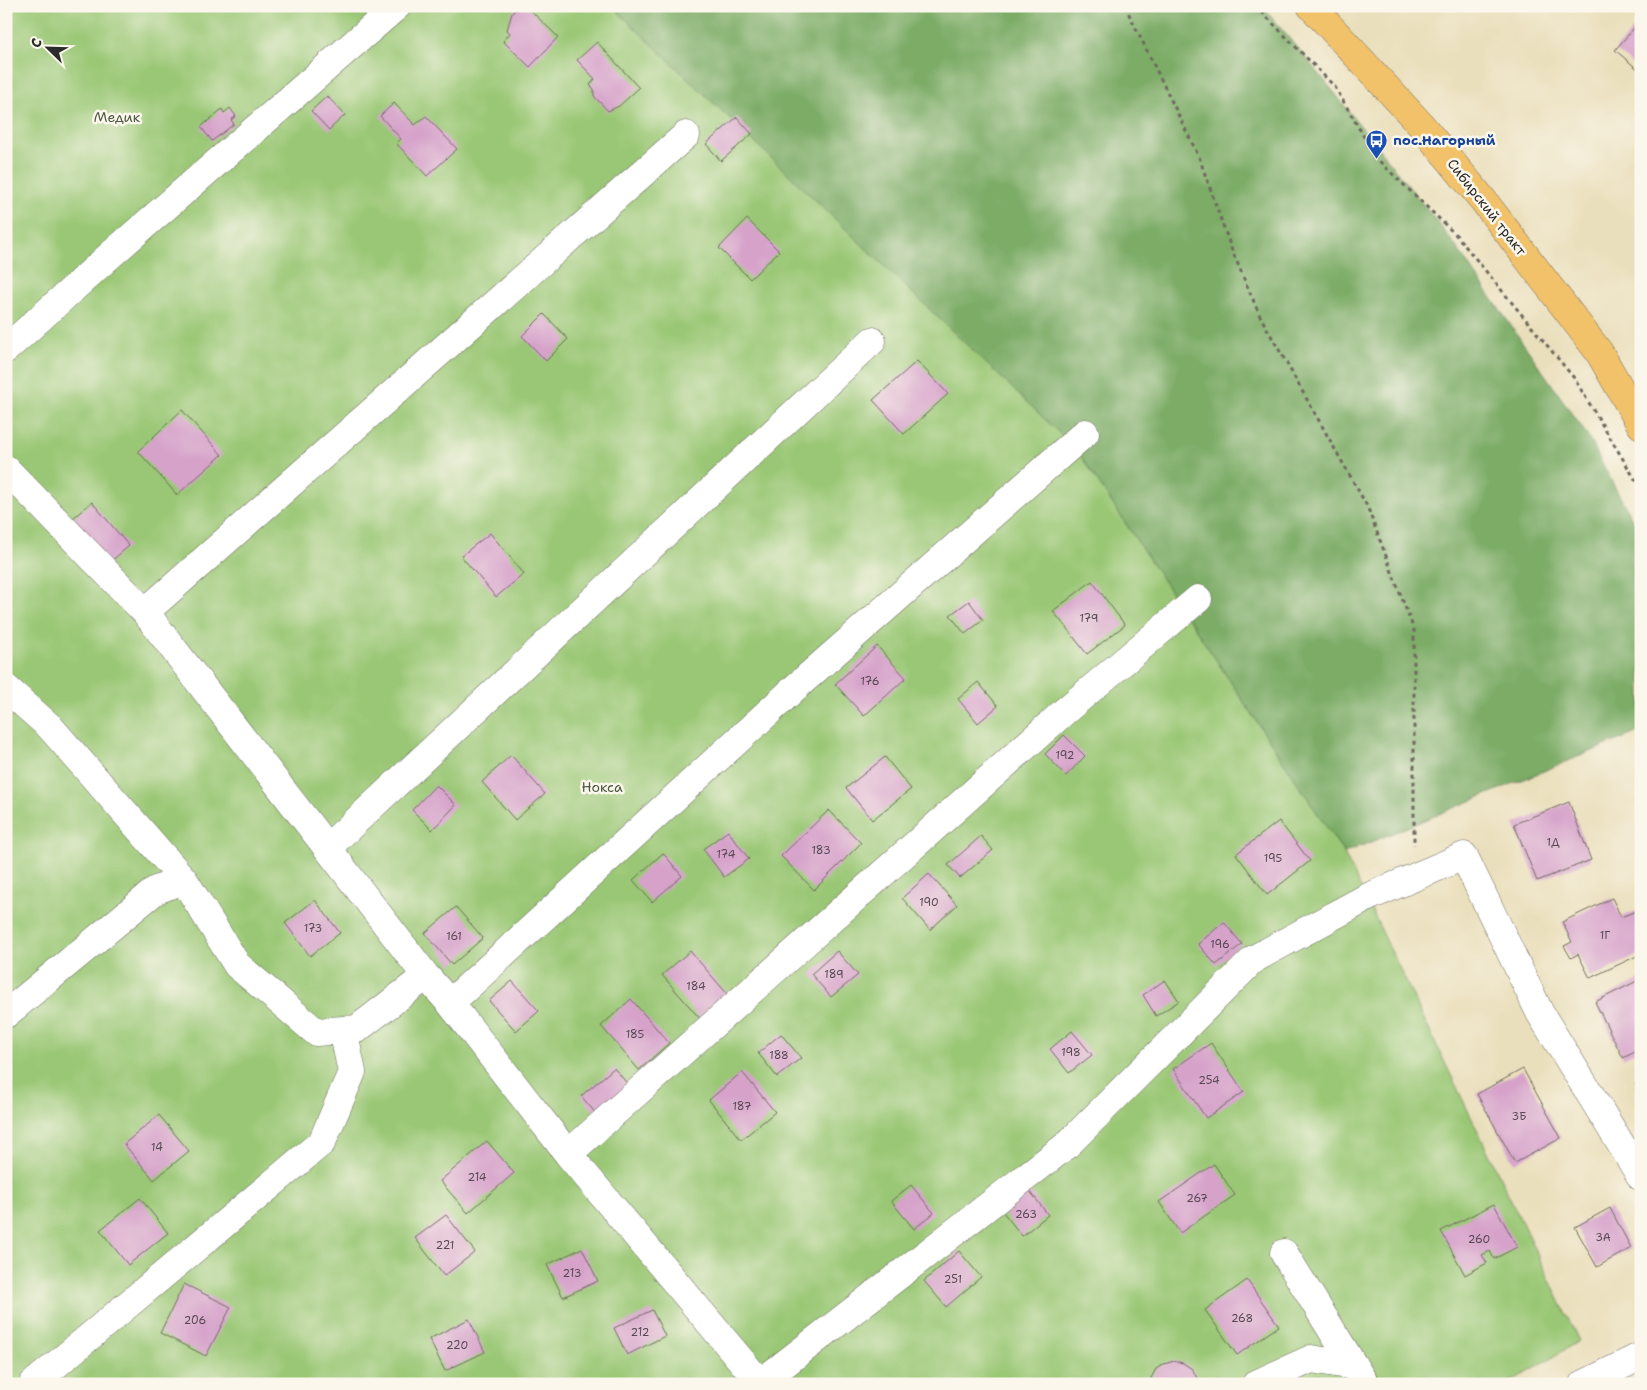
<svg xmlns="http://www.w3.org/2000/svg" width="1647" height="1390" font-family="'Shantell Sans',sans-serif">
<rect width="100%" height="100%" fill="#fbf7ec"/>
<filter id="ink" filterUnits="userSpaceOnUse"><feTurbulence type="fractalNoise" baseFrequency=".02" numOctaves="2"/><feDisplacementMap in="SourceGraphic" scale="10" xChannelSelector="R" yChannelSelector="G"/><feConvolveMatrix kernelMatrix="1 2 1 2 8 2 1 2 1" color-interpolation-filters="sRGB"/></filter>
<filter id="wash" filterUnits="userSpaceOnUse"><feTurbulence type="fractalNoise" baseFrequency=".0096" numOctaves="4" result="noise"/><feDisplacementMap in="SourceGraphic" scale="20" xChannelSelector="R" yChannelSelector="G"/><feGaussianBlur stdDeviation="1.12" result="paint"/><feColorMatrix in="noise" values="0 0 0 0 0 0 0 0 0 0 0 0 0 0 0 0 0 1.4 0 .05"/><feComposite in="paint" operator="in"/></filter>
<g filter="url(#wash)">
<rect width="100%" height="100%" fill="#eadfbc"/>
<!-- green -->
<path fill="#9ac774" stroke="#627950" d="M6,6H636L1018,361L1344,853L1579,1341L1507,1384H6Z"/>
<!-- forest -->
<path fill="#7bac66" stroke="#536c48" d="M612,6H1262L1321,76L1452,241L1587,435L1641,536V731L1344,853L1077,450Z"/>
<g id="blocks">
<!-- building -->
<path fill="#d6a2ca" d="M527,7L558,37L530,67L503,41L510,33L507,30L512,13L516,9Z
M1641,20V72L1615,50Z
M597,42L639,88L619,106L608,111L594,96V89L590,85L595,79L577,60Z
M327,96L345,115L329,130L311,111Z
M394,103L415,125L426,116L457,149L427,176L396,143L401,139L380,116Z
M230,108L236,116L231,120L234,124L212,141L201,127L222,109L224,113Z
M737,117L752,134L721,161L706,144Z
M747,219L779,251L750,279L719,248Z
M544,314L568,339L546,361L522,336Z
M917,361L948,394L904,434L873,400Z
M182,410L222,455L177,495L138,451Z
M92,502L129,546L103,568L66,524Z
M490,533L524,574L496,597L461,556Z
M1092,581L1125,625L1087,654L1053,611Z
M969,601L983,620L965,634L950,615Z
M877,646L906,678L864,716L835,684Z
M978,682L998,706L978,723L958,699Z
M1064,735L1085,756L1066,776L1045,754Z
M511,755L545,794L515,820L482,782Z
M885,757L911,789L872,820L846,788Z
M436,785L456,805L432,830L412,810Z
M1569,802L1591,860L1537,881L1514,824Z
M829,810L861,843L814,890L781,856Z
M1279,821L1310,861L1267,895L1236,854Z
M728,831L749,859L724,877L703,849Z
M981,836L993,850L960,878L948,865Z
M663,853L682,876L652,902L633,880Z
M929,874L957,905L930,930L902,898Z
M1612,898L1621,917L1641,909V922L1639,923L1641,928V954L1590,978L1578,954L1571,958L1564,946L1572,942L1562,922Z
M315,900L340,933L310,956L285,923Z
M456,907L483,938L452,965L425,933Z
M1224,922L1242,944L1216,965L1198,944Z
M690,951L730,997L702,1021L662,975Z
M837,951L858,975L831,997L811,974Z
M1641,979V1049L1623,1058L1595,1002Z
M1165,980L1179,1001L1156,1016L1143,995Z
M512,981L539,1011L516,1031L489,1001Z
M631,999L669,1043L639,1070L601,1026Z
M1072,1031L1092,1055L1069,1073L1050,1049Z
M781,1034L801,1058L777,1077L758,1053Z
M1211,1043L1244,1092L1206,1118L1173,1069Z
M614,1068L631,1088L598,1116L581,1096Z
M1523,1069L1561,1138L1515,1163L1477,1094Z
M742,1072L775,1112L741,1140L709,1100Z
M1641,1081V1096L1635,1084Z
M159,1115L189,1151L154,1180L124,1144Z
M487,1141L514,1173L468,1213L440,1181Z
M1214,1164L1235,1195L1180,1233L1159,1202Z
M911,1185L934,1213L914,1229L891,1201Z
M1030,1191L1048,1215L1022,1236L1003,1212Z
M140,1198L168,1233L128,1265L100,1230Z
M1494,1204L1517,1247L1494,1259L1490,1251L1482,1255L1487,1263L1465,1275L1441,1231Z
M1610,1208L1631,1248L1597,1267L1575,1227Z
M446,1215L475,1252L444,1276L415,1238Z
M582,1248L598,1281L563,1297L547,1265Z
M959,1251L981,1277L946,1307L924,1281Z
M1247,1280L1279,1326L1237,1355L1205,1310Z
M184,1284L231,1307L206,1356L160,1333Z
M652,1310L665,1336L627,1355L614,1328Z
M469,1319L485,1352L445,1371L429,1339Z
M1174,1361L1183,1363L1192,1369L1197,1378V1384H1151V1378L1156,1369L1164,1364Z"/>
</g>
</g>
<g filter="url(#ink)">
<use href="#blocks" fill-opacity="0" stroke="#6e6a5e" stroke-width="1"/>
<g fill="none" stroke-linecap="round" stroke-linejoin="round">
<defs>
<path id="minor" d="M6,349L107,258L397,6
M6,469L145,612L426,976
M145,612L686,135
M6,688L50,727L184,880L237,965L316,1032L357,1029L426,976L450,1003L568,1154L761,1384
M327,848L872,341
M450,1003L797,686L1085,433
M6,1014L156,890L184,880
M568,1154L1065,711L1198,599
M1284,1253L1365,1384
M760,1383L1067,1145L1254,959L1368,897L1464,856L1540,1013L1641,1177
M33,1384L322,1142L352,1072L343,1030
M1256,1384L1311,1359L1354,1366
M1584,1384L1641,1356"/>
<path id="major" d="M1311,6L1421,125L1483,200L1599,352L1641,425"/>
</defs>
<!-- minor casing -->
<use href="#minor" stroke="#6e6a5e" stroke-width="29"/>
<!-- major casing -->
<use href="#major" stroke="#6e6a5e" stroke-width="29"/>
<!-- path -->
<path stroke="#6e6a5e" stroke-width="3" stroke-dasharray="4 4" stroke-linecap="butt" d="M1125,6L1199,157L1231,248L1260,316L1367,506L1414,630V845
M1256,6L1335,87L1377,159L1456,235L1574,378L1641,489"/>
<!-- minor -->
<use href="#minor" stroke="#fff" stroke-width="28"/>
<!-- major -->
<use href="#major" stroke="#f2c26a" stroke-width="28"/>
</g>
</g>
<!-- icons -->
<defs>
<symbol id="bus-pin" viewBox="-11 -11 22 30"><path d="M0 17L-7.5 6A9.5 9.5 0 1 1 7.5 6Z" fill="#1a4fb4" stroke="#fbf7ec"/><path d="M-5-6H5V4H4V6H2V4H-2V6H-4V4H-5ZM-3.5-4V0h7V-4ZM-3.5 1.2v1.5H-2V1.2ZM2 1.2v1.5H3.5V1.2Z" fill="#fff"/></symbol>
</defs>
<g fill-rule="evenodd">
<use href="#bus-pin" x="1364" y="128" width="25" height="34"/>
</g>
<g text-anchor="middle" stroke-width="5" stroke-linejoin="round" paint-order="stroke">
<!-- number labels -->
<g font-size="11" fill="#564953">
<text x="1089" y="622">179</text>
<text x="870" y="685">176</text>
<text x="1065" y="759">192</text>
<text x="1553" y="846">1Д</text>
<text x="821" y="854">183</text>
<text x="726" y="858">174</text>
<text x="1273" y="862">195</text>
<text x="929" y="906">190</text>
<text x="313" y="932">173</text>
<text x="1605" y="939">1Г</text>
<text x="454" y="940">161</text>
<text x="1220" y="948">196</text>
<text x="834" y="978">189</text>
<text x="696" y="990">184</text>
<text x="635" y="1038">185</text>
<text x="1071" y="1056">198</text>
<text x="779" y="1059">188</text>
<text x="1209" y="1084">254</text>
<text x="742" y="1110">187</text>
<text x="1519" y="1120">3Б</text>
<text x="157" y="1151">14</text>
<text x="477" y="1181">214</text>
<text x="1197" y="1202">267</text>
<text x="1026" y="1218">263</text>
<text x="1603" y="1241">3А</text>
<text x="1479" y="1243">260</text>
<text x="445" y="1249">221</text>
<text x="572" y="1277">213</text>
<text x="953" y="1283">251</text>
<text x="1242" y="1322">268</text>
<text x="195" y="1324">206</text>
<text x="640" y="1336">212</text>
<text x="457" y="1349">220</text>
</g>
<!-- park labels -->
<g font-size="14" fill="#4c5a41" stroke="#fbf7ec">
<text x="117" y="122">Медик</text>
<text x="602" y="792">Нокса</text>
</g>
<!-- transit labels -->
<g font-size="14" font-weight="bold" fill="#164399" stroke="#fbf7ec" text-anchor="start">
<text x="1393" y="145">пос.Нагорный</text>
</g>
<!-- street labels -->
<g font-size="14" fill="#2b2b2b" stroke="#fbf7ec">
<text transform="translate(1487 207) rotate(52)" y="5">Сибирский тракт</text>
</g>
</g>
<!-- margin -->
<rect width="1647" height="1390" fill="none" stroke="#fbf7ec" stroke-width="25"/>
<!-- north arrow -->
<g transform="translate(48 48) rotate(293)" stroke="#fbf7ec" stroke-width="4" paint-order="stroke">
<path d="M0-4L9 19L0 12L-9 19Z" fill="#2b2b2b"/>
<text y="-8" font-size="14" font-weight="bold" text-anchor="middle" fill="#2b2b2b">С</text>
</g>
</svg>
